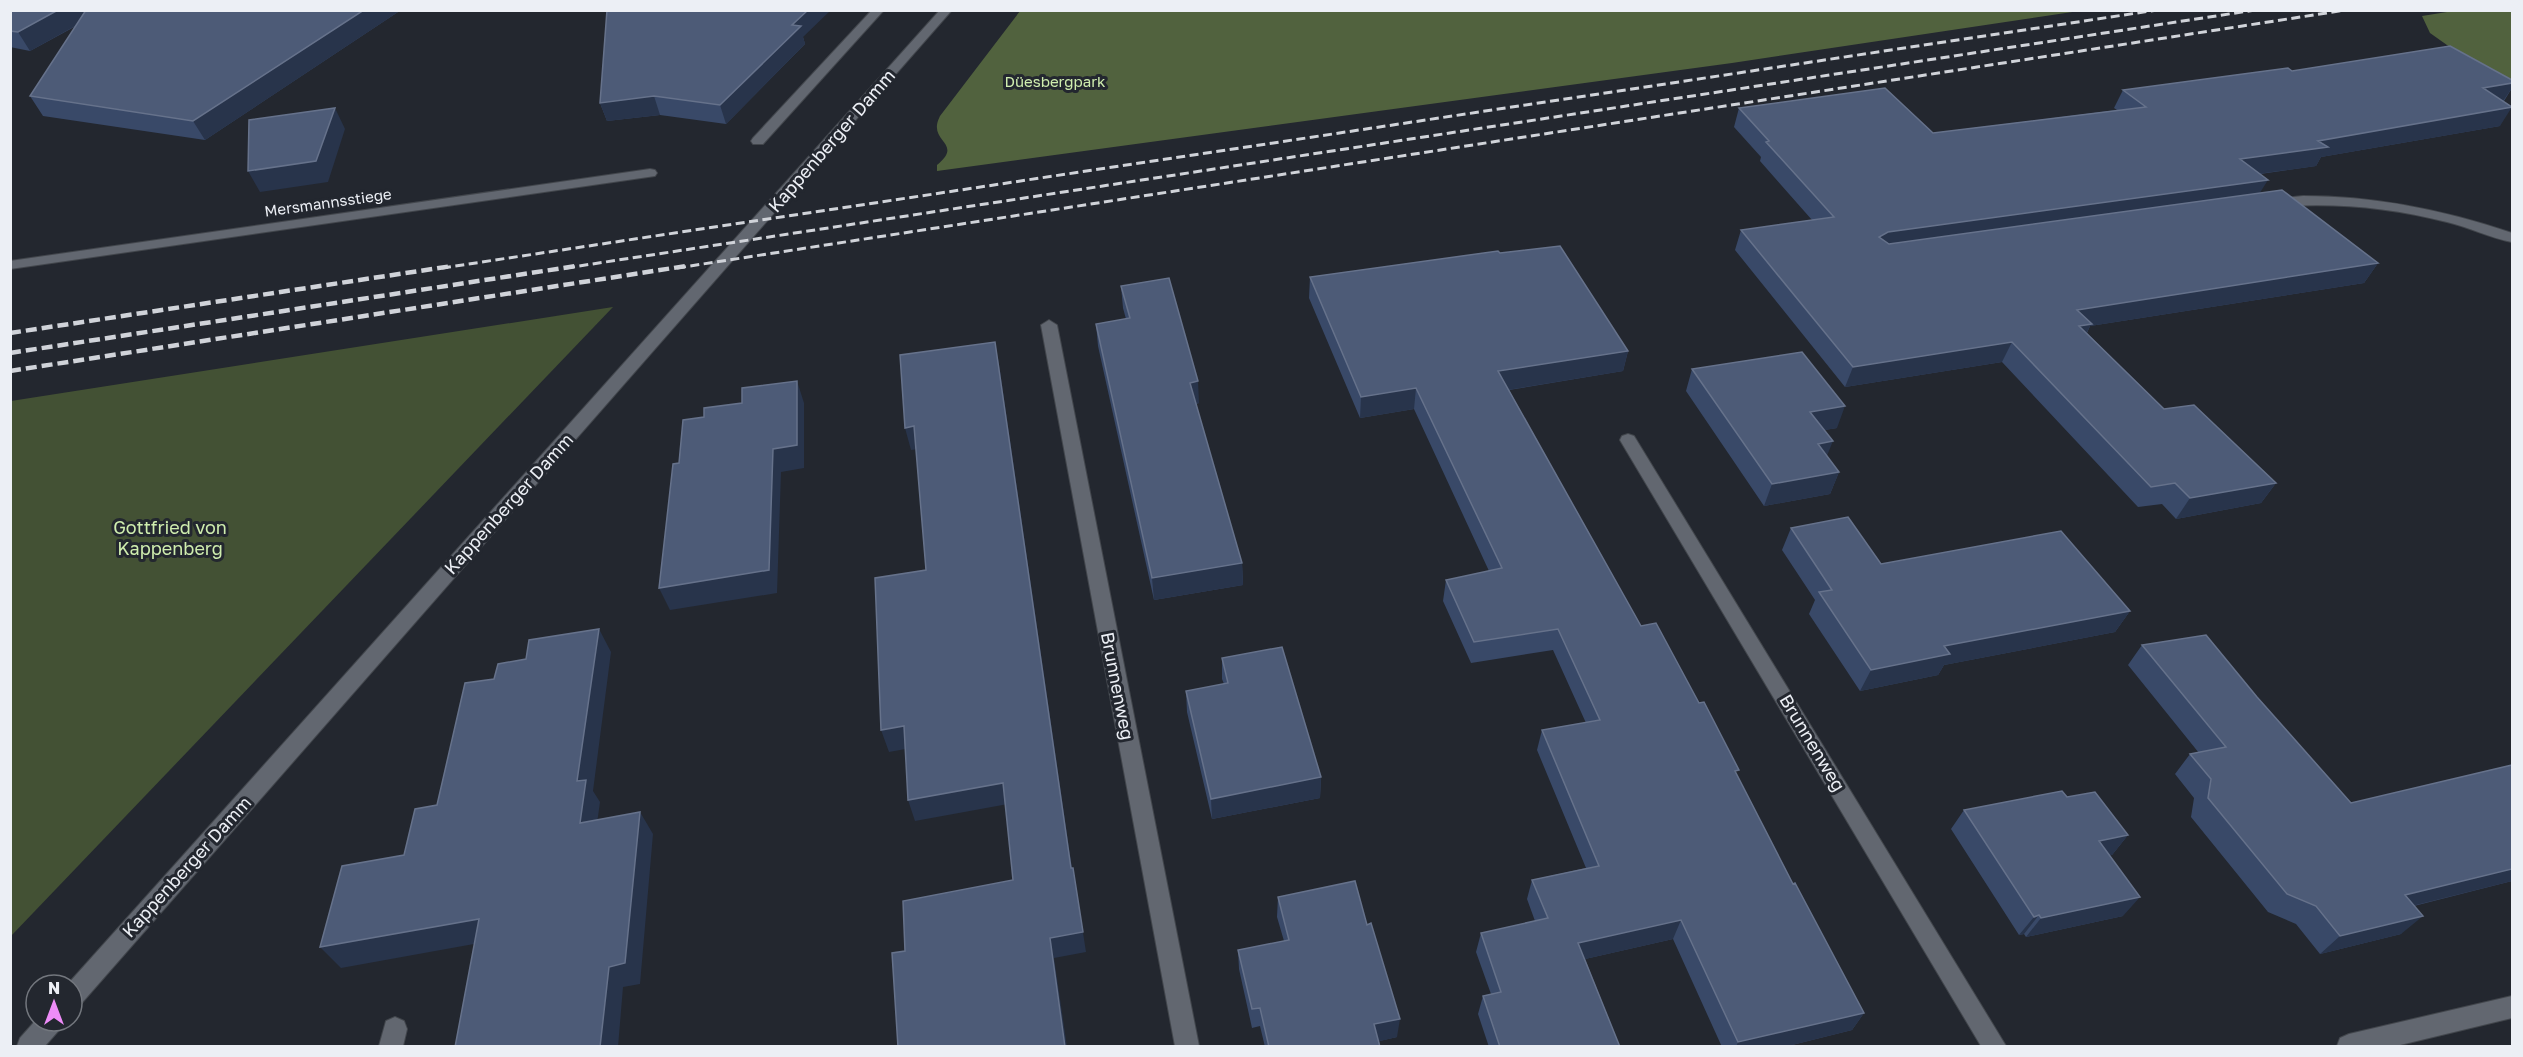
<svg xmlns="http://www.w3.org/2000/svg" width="2523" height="1057" font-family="'Golos Text',sans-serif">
<rect width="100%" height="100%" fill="#23272f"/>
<!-- green -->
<path fill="#435134" d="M613,307L11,936V401Z"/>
<!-- forest -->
<path fill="#51623e" d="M1020,11V10L2079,11L1732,63L937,171V165C965,142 926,143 940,116Z
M2446,11H2512V91L2430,33L2422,16L2447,12Z"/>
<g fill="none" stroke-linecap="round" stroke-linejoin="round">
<defs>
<path id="lane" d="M872,10H884L763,144H753L751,141L753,138Z"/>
<path id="street" d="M650,169L655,170L657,173L655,176L10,269V261Z
M2303,196C2376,196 2444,210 2512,233V242C2490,238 2469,227 2447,222C2389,207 2332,202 2273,207L2266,203L2273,199Z
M1049,320L1057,325L1199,1046H1175L1041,325Z
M1628,434L1634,436L2006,1046H1981L1620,440L1622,436Z
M2512,996V1018L2396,1046H2337L2340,1038L2349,1034Z
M395,1017L404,1021L407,1029L403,1046H379L386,1021Z"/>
<path id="secondary" d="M940,10H952L80,1005L72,1008V985H67Z
M36,1020L63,1021L60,1029L45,1046H17L20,1038Z"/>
</defs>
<!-- lane casing -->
<use href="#lane" stroke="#42464c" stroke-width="2"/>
<!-- street casing -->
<use href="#street" stroke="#42464c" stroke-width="2"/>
<!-- secondary casing -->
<use href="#secondary" stroke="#42464c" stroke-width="2"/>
<!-- lane -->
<use href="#lane" fill="#626770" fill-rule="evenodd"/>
<!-- street -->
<use href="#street" fill="#626770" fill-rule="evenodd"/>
<!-- secondary -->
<use href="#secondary" fill="#626770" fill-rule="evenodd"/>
<!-- rail-far1 -->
<path stroke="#d0d3d9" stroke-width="3" stroke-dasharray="9 4.5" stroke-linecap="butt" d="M442,268L2157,10
M566,268L2255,10
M677,268L2346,10"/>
<!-- rail -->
<path stroke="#d0d3d9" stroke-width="4.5" stroke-dasharray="11 5" stroke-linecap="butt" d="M10,333L452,266
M10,353L576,266
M10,371L686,266"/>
</g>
<!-- wall -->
<path fill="#394968" d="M10,10H401L205,140L43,116L30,96L76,26L30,51L10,47Z
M803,37L805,44L726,124L660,115L607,121L600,103Z
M2292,71L2512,80V88L2504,101L2500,126L2321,157L2316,166L2260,174V193L2378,263L2364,283L2090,326L2087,333L2164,409L2276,483L2261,503L2176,519L2162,504L2138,507L2002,362L1845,387L1735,250L1741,230L1812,220L1760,161L1761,157L1734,127L1739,108L1933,133L2117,110L2114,108L2123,90Z
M1500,253L1628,351L1623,371L1509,390L1641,626L1737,775L1793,884L1864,1013L1852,1030L1784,1047H1722L1673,939L1585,959L1620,1047H1489L1478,1014L1483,996L1491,994L1476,952L1481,933L1535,921L1527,899L1532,880L1586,868L1537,750L1542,730L1586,723L1553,650L1471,663L1443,601L1446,580L1489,571L1414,409L1360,418L1309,298L1310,277Z
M1121,286L1199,403L1196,404L1242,563L1243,585L1154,600L1098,346L1096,324L1126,319L1123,308Z
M1692,369L1837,428L1824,430L1827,456L1839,472L1830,494L1764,506L1686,391Z
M1791,528L1881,564L2130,611L2115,632L1944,665L1938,675L1860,691L1809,614L1815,600L1782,550Z
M2142,645L2257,697L2351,803L2512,765V881L2414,906L2401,934L2320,954L2296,924L2268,912L2191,817L2194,798L2175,774L2190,754L2199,753L2128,665Z
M1222,658L1321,777L1320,798L1212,819L1187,712L1186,691L1224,684L1222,679Z
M2067,797L2128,835L2112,855H2109L2123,916L2026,937L2024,934L2019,935L1951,829L1964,810Z
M1278,897L1397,1037L1379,1041L1380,1047H1265L1260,1026L1252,1028L1239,969L1238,950L1284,941L1277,917Z"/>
<!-- shaded-wall -->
<path fill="#28344b" d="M58,10H104L30,51L18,32Z
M364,10H401L205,140L193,121Z
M808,10H831L803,37L805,44L726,124L720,105L792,25Z
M2512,83V88L2503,101L2483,88Z
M654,96L660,115L607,121L600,103Z
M2512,107L2500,126L2321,157L2316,166L2229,178L2240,159L2318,141Z
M335,108L345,129L328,182L260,192L248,171Z
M2268,180L2256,199L1881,252L1879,237L1888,232Z
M2378,263L2364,283L2090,326L2081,344L2077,310Z
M995,342L999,364L1075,889L1071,868Z
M2012,342L2002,362L1845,387L1853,367Z
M1628,351L1623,371L1495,392L1498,371Z
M797,381L804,403V468L781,472L777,593L670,610L659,588L773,449Z
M1198,381L1199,403L1191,405L1190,383Z
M1416,388L1414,409L1360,418L1361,397Z
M1845,406L1837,428L1802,434L1810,412Z
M914,426L920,449L911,450L905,428Z
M1833,441L1824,463L1818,444Z
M1839,472L1830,494L1764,506L1772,484Z
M2276,483L2261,503L2176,519L2190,498Z
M1242,563L1243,585L1154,600L1152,578Z
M2130,611L2115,632L1944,665L1938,675L1860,691L1871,670L1944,646Z
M599,629L611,652L593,791L600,802L594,845L580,823L577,781Z
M904,726L911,748L889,752L881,730Z
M1321,777L1320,798L1212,819L1211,799Z
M1003,783L1008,804L915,821L908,800Z
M640,812L653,834L640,984L623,987L618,1047H600L609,967Z
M2128,835L2112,855L2083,861L2099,841Z
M1073,868L1086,952L1054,958L1067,1047H1065L1050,938Z
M2512,869V881L2384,913L2405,895Z
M2140,897L2123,916L2026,937L2041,918Z
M2039,915L2024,934L2019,935L2034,917Z
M2423,916L2401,934L2320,954L2340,936Z
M479,919L496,940L341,968L320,947Z
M1681,920L1673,939L1572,962L1578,943Z
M1864,1013L1852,1030L1784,1047H1736L1738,1042Z
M1400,1019L1397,1037L1372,1043L1374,1024Z"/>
<!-- building -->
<path fill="#4d5b77" stroke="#66728b" stroke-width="1.5" d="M10,10H58L18,32L10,31Z
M86,10H364L193,121L30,96Z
M607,10H808L792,25L801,26L720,105L654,96L600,103Z
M2450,46L2512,80V83L2483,88L2512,107L2318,141L2328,147L2240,159L2268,180L1888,232L1879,237L1889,244L2282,190L2378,263L2077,310L2092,324L2079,326L2164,409L2194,405L2276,483L2190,498L2175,483L2151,487L2012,342L1853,367L1741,230L1834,217L1766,142L1769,141L1739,108L1885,88L1933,133L2146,107L2123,90L2288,68L2292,71Z
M335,108L316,161L248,171L249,120Z
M1560,246L1628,351L1498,371L1641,626L1656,623L1699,703L1704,702L1739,770L1735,771L1793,884L1795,883L1864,1013L1738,1042L1681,920L1578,943L1620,1047H1500L1483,996L1501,992L1481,933L1548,918L1532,880L1599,866L1542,730L1600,720L1558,629L1474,642L1446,580L1502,568L1416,388L1361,397L1310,277L1498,251L1500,253Z
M1169,278L1198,381L1190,383L1242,563L1152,578L1096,324L1130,318L1121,286Z
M995,342L1071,868H1073L1083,932L1050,938L1065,1047H898L892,953L905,951L903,901L1013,880L1003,783L908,800L904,726L881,730L875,578L926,570L914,426L905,428L900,355Z
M1802,352L1845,406L1810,412L1833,441L1818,444L1839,472L1772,484L1692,369Z
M797,381V445L773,449L769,570L659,588L673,464L679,463L683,420L704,417V408L742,403V388Z
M1848,517L1881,564L2061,531L2130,611L1944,646L1950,654L1871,670L1819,592L1832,590L1791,528Z
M599,629L577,781L586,780L580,823L640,812L625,963L609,967L600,1047H455L479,919L320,947L342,866L404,855L415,809L437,805L465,683L494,679L498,664L526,659L529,640Z
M2206,635L2257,697L2351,803L2512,765V869L2405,895L2423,916L2340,936L2316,906L2287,894L2208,798L2211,779L2190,754L2226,747L2142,645Z
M1282,647L1321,777L1211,799L1186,691L1228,683L1222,658Z
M2062,791L2067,797L2095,792L2128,835L2099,841L2140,897L2041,918L2039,915L2034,917L1964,810Z
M1355,881L1367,925L1371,923L1400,1019L1374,1024L1380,1047H1269L1260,1008L1252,1009L1238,950L1289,940L1278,897Z"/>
<g text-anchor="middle" stroke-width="6" stroke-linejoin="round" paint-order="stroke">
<!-- far-park labels -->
<g font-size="15" fill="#cfedae" stroke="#23272f">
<text x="1055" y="87">Düesbergpark</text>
</g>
<!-- far-street labels -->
<g font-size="15" fill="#eceff5" stroke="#23272f">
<text transform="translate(328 203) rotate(-8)" y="5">Mersmannsstiege</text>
</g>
<!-- street labels -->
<g font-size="18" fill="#eceff5" stroke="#23272f">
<text transform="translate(832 141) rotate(-49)" y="6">Kappenberger Damm</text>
<text transform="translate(509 504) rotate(-48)" y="6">Kappenberger Damm</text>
<text transform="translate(1117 686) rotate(79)" y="6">Brunnenweg</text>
<text transform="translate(1812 743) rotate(59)" y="6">Brunnenweg</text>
<text transform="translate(187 867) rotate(-48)" y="6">Kappenberger Damm</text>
</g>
<!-- park labels -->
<g font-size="18" fill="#cfedae" stroke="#23272f">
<text x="170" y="534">Gottfried von<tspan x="170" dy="21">Kappenberg</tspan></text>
</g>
</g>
<!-- border -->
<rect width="2523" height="1057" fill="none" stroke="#eceff5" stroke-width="24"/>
<!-- north arrow -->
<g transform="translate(54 1003)"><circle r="28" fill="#23272f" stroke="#73777e" stroke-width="1.5"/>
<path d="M0-4.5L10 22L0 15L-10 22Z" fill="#ee8cf8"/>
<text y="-9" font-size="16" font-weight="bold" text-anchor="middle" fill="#eceff5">N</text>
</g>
</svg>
